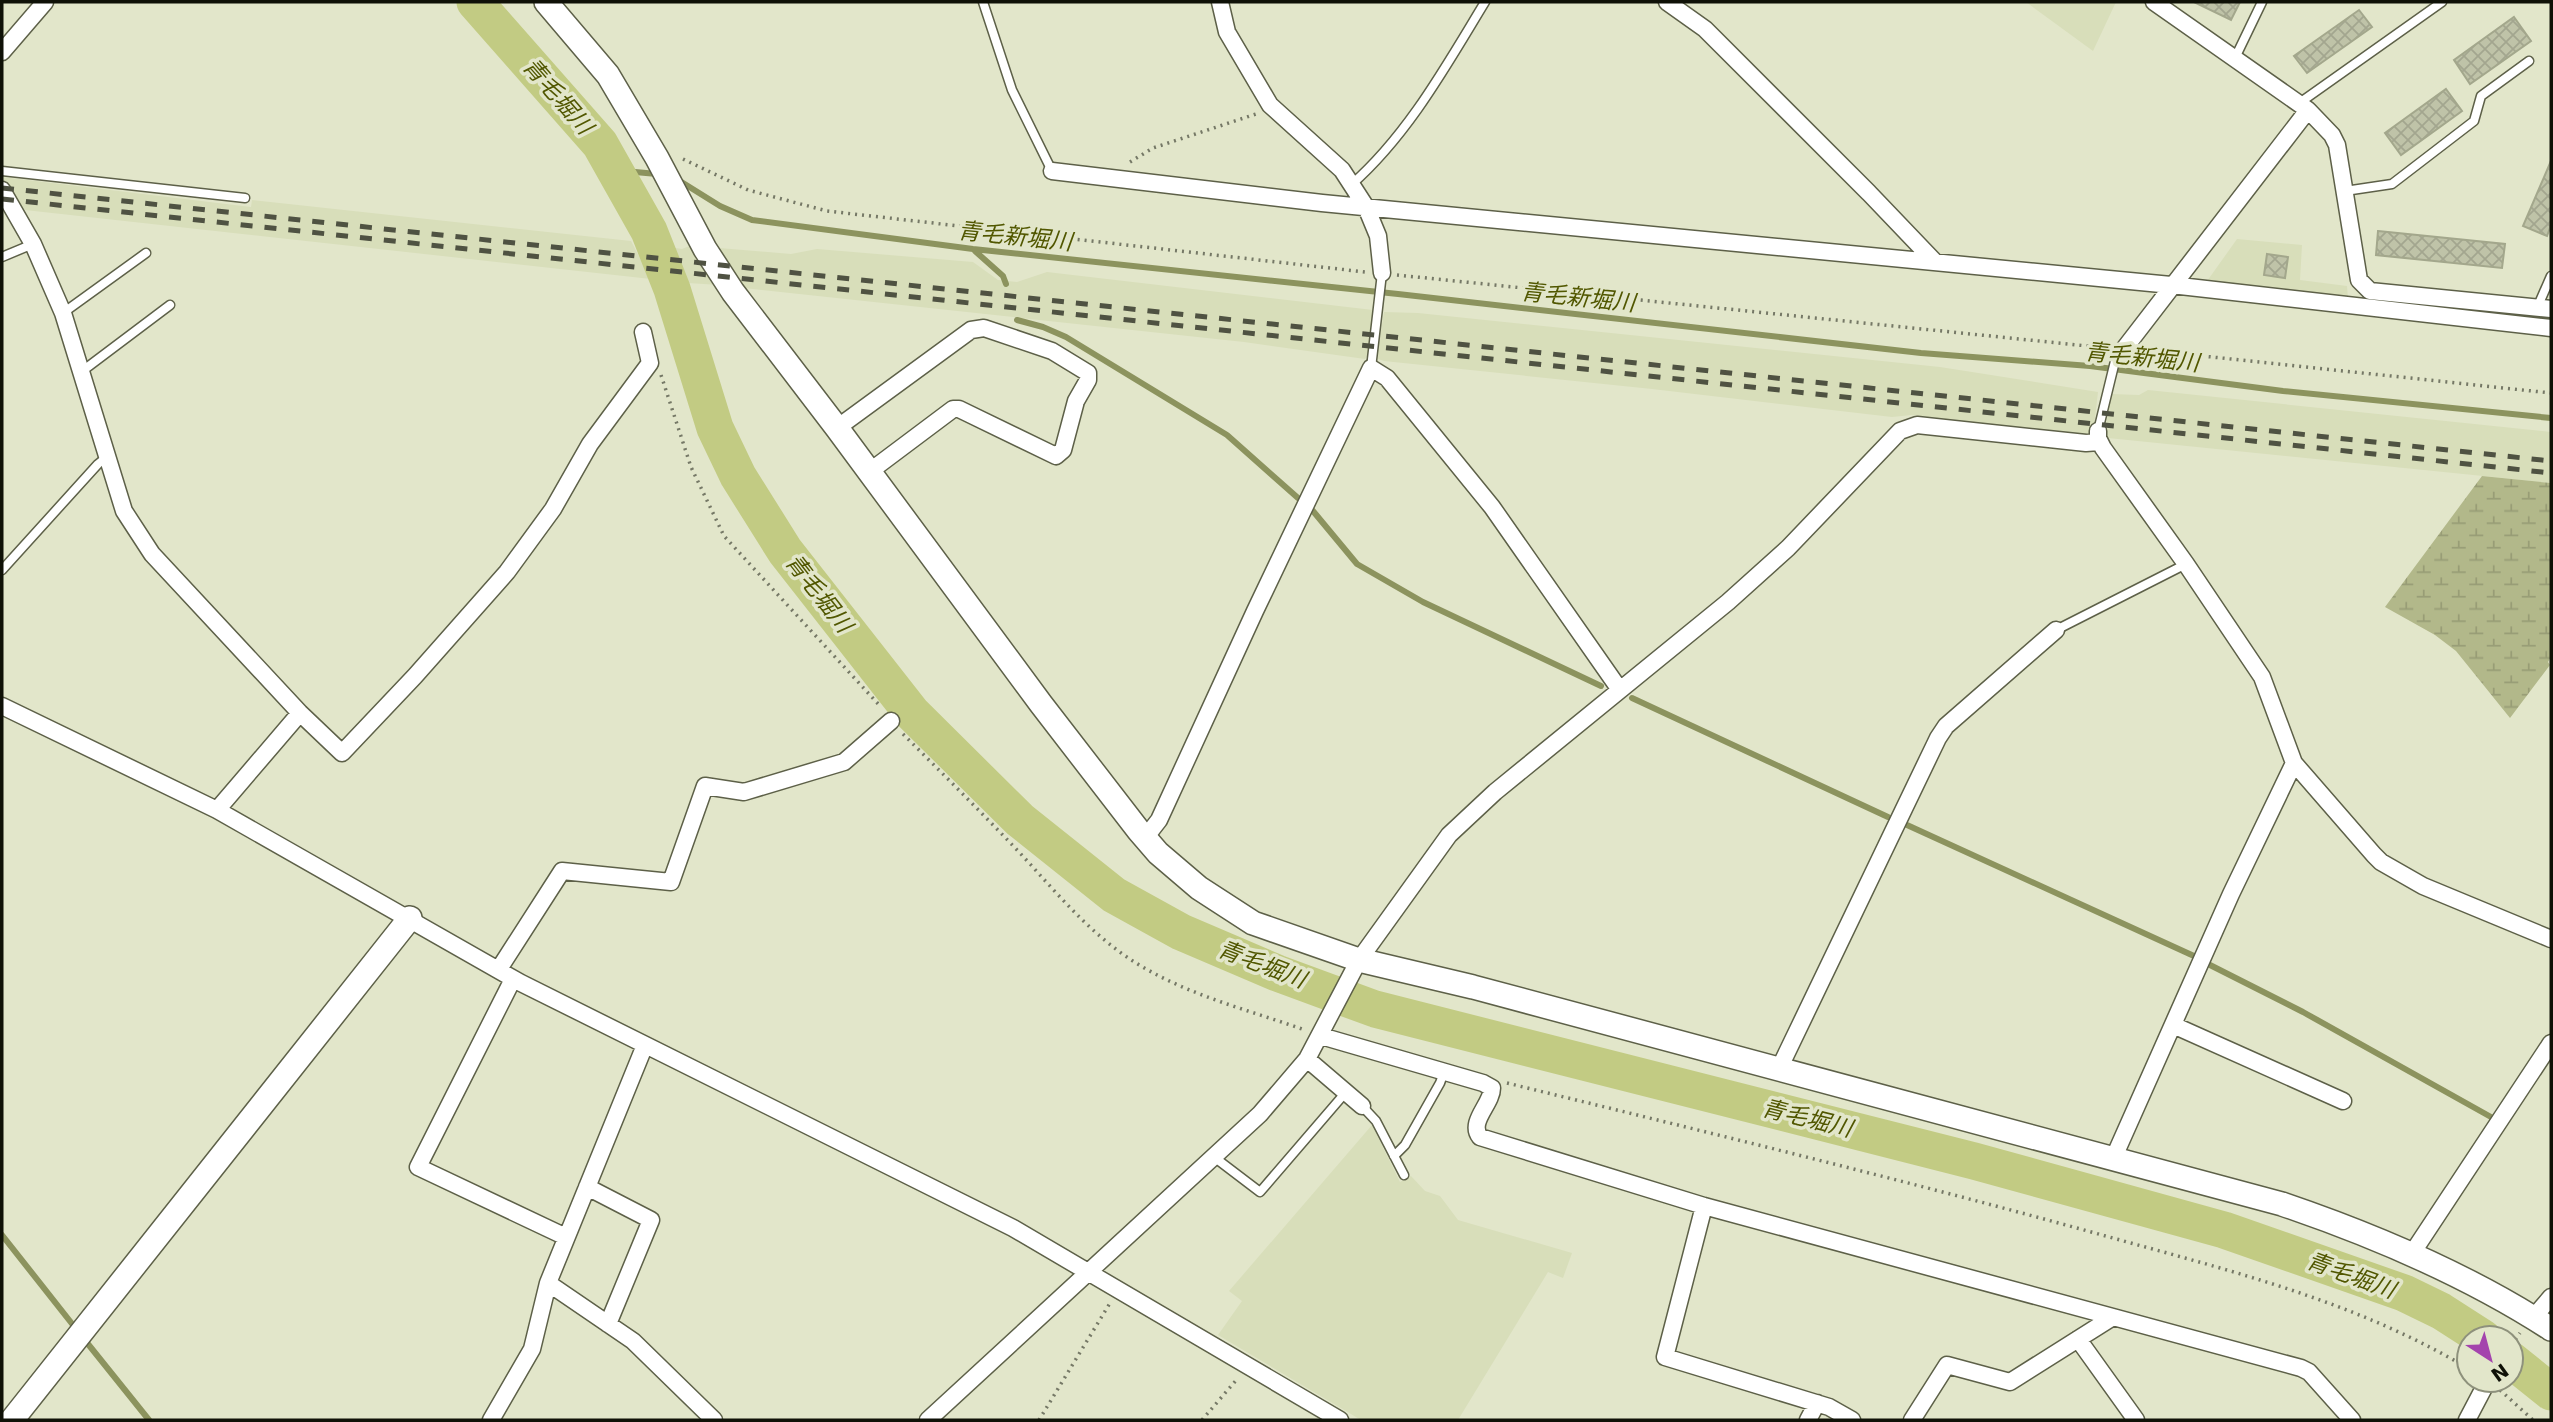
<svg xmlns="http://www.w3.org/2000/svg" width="2553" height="1422" font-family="'DejaVu Sans','Noto Sans JP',sans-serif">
<defs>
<pattern id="wetland-marsh" width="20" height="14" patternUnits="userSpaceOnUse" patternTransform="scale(1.75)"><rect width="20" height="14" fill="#b2b88a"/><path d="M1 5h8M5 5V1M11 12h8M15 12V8" fill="none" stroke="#989d76"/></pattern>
<pattern id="building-cross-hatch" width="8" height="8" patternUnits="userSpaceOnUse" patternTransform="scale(1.75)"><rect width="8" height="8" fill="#bfc3a8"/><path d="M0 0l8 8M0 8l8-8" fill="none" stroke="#a3a68f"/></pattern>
</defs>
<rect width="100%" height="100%" fill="#e2e6ca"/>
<!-- built -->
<path fill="#d8deba" d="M2026,2H2116L2093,51Z
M2,177L251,207L252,200L631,241L651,279L25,210L19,207L2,182Z
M2237,239L2302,245L2300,280L2347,286L2348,299L2205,284Z
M692,245L719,285L688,283L669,247L682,249Z
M719,248L791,254L817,249L973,262L998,280L1017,282L1047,272L1373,310L1369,354L1365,359L1244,342L744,288Z
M1384,312L1418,313L1940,367L2098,392L2094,426L2090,434L2081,435L1912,415L1892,417L1652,389L1384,361L1378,359L1377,355Z
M2148,390L2551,432V483L2108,438L2105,432L2111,394L2139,395Z
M1372,1125L1400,1182L1411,1176L1425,1191L1440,1196L1458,1220L1572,1253L1563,1278L1548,1272L1458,1420H1361L1218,1335L1242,1301L1229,1291Z"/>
<!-- wetland -->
<path fill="url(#wetland-marsh)" d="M2482,476L2551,483V657L2548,662L2550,665L2510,718L2456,651L2435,635L2385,607Z"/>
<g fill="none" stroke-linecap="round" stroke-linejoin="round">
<!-- stream -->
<path stroke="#8c935e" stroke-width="6" d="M613,170L657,174
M675,178L720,206L752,220L973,249L1398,294L1921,353L2090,366L2283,391L2551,418
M975,251L1003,276L1006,284
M1017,320L1043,327L1066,337L1227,435L1298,498
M1313,511L1357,564L1423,602L1601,686
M1632,698L1888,817
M1907,825L2194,956
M2210,965L2303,1012L2491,1117
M2,1235L73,1325
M88,1344L149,1420"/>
<!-- river -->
<path stroke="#c2cb83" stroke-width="37" d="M475,2L600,144L649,231L672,289L715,428L738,476L785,551L912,713L1020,820L1114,895L1181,932L1277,973L1375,1009L1974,1161L2224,1230L2404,1293L2441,1311L2483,1338
M2511,1360L2551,1392"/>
</g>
<!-- building -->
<path fill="url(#building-cross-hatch)" stroke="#a3a78c" stroke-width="2" d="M2194,2H2240L2231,20Z
M2359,10L2372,27L2307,73L2294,56Z
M2514,17L2531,41L2470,84L2454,60Z
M2446,89L2462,111L2401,155L2385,133Z
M2551,161V225L2547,236L2523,226Z
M2378,231L2505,244L2502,268L2376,255Z
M2267,254L2288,257L2285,278L2264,275Z"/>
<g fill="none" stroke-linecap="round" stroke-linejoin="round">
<defs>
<path id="lane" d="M983,2L1012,90L1052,171
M2235,58L2262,2
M2298,104L2442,2
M2,171L245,198
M1351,185C1408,135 1446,66 1485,2
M2345,191L2392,184L2474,121L2481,96L2529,61
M2,257L33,244
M2537,308L2551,276
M63,313L146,253
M1371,368L1382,273
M81,372L170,305
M2098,431L2116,357L2124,349
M2,570L98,464L108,456
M2056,630L2186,564
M1362,1106L1376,1121L1404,1175
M1394,1156L1405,1145L1440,1083L1444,1072
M1214,1157L1260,1192L1346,1092"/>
<path id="street" d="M1220,2L1227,32L1270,105L1342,170L1366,207L1378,236L1382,273
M1667,2L1705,29L1869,193L1935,262
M2,52L45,2
M2308,110L2332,135L2337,145L2359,280L2370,291L2551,309
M1052,171L1322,203L2171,285L2551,328
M2,190L33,244L63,313L124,511L152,554L300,713L342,753L415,676L507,572L553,509L590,444L650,363L643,332
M2124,349L2308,110L2154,2
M837,428L971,330L984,328L1052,351L1088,373V380L1076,401L1063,450L1056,456L959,409H953L869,472
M2098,431V438L2103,448L2186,564L2262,677L2294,763L2374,855L2381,862L2423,886L2551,939
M2,706L217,810L521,983L1013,1228L1340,1420
M217,810L300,713
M1145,838L1159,820L1255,611L1371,368L1387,378L1492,507L1620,690
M499,969L562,871L671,882L705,786L744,792L844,762L891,721
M513,979L418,1167L566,1237
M2173,1025L2343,1101
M1321,1036L1483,1083L1492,1088C1492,1104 1468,1122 1480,1137L1704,1206L2301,1368L2309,1372L2352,1420
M645,1045L548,1283L633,1341L714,1420
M1307,1059L1362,1106
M1779,1069L1938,738L1946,726L2056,630
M2114,1157L2231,894L2294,763
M587,1187L651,1220L608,1324
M1704,1206L1665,1357L1829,1407L1852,1420
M2411,1255L2551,1043
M2533,1318L2551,1297
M2078,1339L2136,1420
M491,1420L532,1349L548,1283
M928,1420L1260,1114L1307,1059L1359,960L1449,835L1495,792L1728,602L1788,548L1900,431L1917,425L2086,443L2099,442
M1808,1420L1817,1403
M1912,1420L1947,1365L2010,1382L2113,1317
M2467,1420L2488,1380"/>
<path id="secondary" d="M546,2L608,75L657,158L705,249L733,292L837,428L1041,704L1139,831L1158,853L1199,888L1253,923L1359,960L1473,987L2282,1204C2376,1236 2468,1275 2551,1329
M12,1420L410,918"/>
</defs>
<!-- lane casing -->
<use href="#lane" stroke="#5d6048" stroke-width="11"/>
<!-- street casing -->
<use href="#street" stroke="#5d6048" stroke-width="19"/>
<!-- secondary casing -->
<use href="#secondary" stroke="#5d6048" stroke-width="26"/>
<!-- path -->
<path stroke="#757866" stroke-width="3.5" stroke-dasharray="2 5" stroke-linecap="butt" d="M683,159L748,190L827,211L1365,272
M1130,162L1153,148L1256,114
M1397,275L2107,348
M2146,350L2551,393
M661,375L691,467L724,536L881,707
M903,734C942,773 981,812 1019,852C1059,895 1095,941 1148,970C1196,997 1251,1011 1302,1029
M1507,1083C1706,1132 1905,1180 2102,1235C2227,1270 2356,1301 2469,1369
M2511,1345L2520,1333
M2500,1390L2533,1420
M1039,1420L1110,1303
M1202,1420L1238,1378"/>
<!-- lane -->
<use href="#lane" stroke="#fff" stroke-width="8"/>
<!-- street -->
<use href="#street" stroke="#fff" stroke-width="16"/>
<!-- secondary -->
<use href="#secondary" stroke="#fff" stroke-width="23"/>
<!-- rail -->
<path stroke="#4f5242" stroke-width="5" stroke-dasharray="12 12" stroke-linecap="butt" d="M2,188L2551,461
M2,199L2551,473"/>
</g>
<g text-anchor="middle" stroke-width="7" stroke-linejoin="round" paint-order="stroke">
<!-- water labels -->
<g font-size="23" font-style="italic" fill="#515700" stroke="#e2e6ca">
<text transform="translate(558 96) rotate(49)" y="8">青毛堀川</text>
<text transform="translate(1015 236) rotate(6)" y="8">青毛新堀川</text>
<text transform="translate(1578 297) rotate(6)" y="8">青毛新堀川</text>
<text transform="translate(2142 357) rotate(6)" y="8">青毛新堀川</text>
<text transform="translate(819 593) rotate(52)" y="8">青毛堀川</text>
<text transform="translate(1262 964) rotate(21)" y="8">青毛堀川</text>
<text transform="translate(1807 1118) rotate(14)" y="8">青毛堀川</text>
<text transform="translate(2351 1275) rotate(20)" y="8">青毛堀川</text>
</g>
</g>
<!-- border -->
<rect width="2553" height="1422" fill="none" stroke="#0f1107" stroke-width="7"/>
<!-- north arrow -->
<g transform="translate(2490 1359) rotate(144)"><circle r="33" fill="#e2e6ca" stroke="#8e917c" stroke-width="2"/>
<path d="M0-5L12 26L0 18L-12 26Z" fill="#a444ad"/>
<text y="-10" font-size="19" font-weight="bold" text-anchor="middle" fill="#0f1107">N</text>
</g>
</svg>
